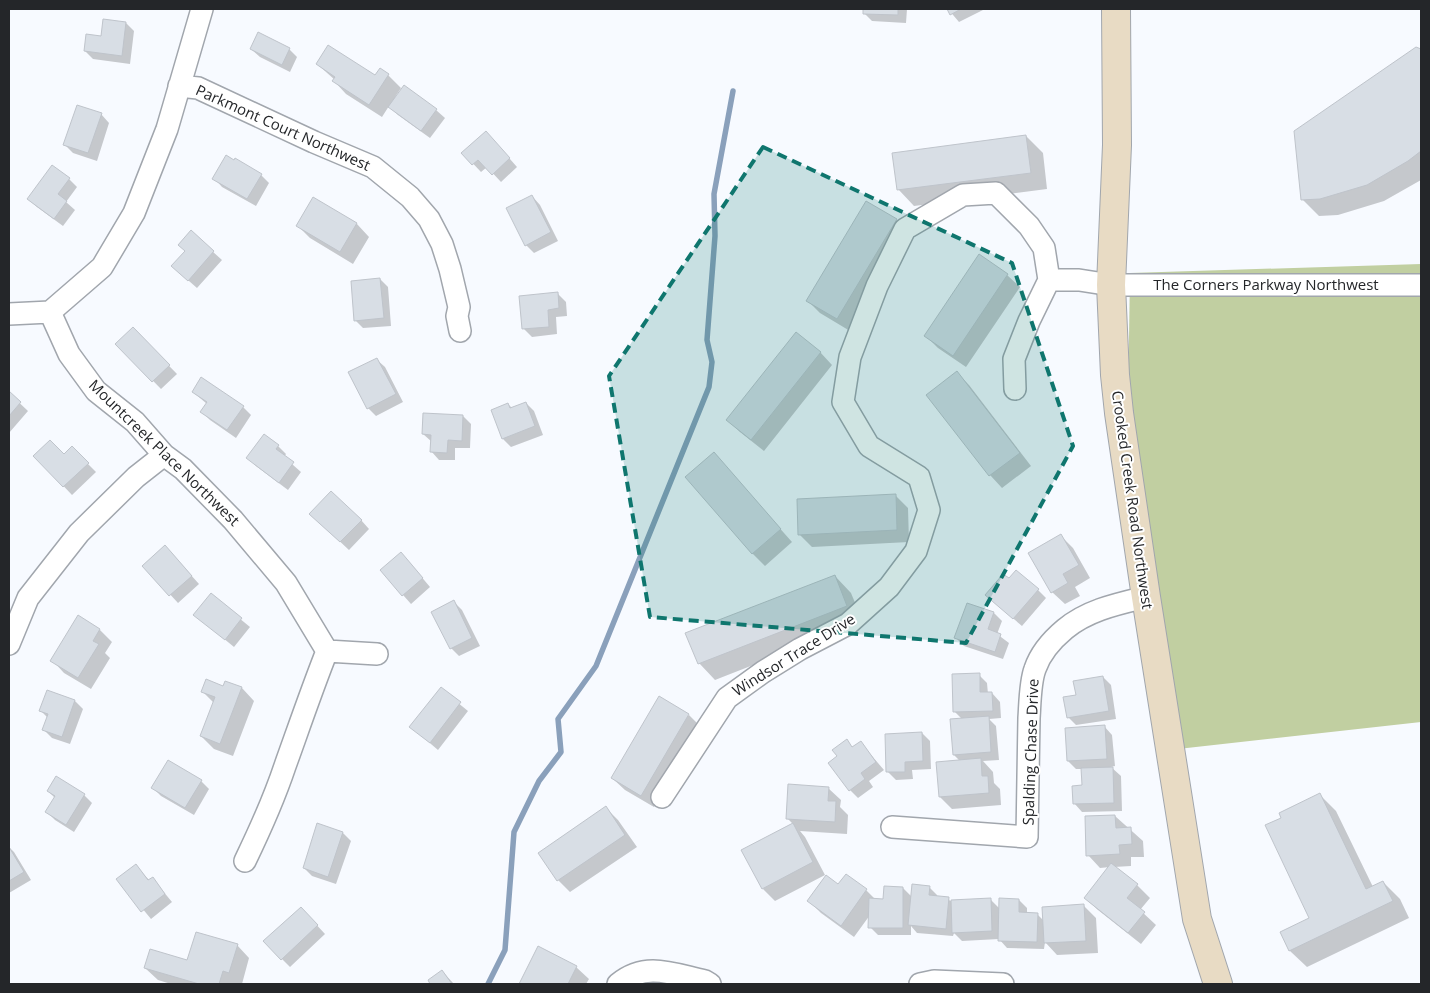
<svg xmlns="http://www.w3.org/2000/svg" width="1430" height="993" font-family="'Open Sans',sans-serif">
<rect width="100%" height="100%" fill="#f7faff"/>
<!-- green -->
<path fill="#c1cfa1" d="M1421,264V722L1178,749L1127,465L1130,273Z"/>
<!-- shadow -->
<path fill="#0003" d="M864,9H907L906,23L872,21L864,13Z
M948,9H985L959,22Z
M126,23L134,31L130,64L93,59L85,51L102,38Z
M1416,48L1421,50V180L1384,201L1338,215L1319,216L1302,199Z
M251,49H289L297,57L290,72L260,57Z
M317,64L376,77L388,75L401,88L395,97L436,110L445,118L430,138L398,115L389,106L382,117L346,94L334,81L335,80Z
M101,114L109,123L97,161L73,153L65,145Z
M1026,136L1043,153L1047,189L914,206L898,189Z
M494,141L517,167L501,182L487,167L481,172L463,153Z
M261,175L269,183L256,206L222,187L214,178Z
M69,179L77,187L66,202L75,210L63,226L37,207L28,199Z
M532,196L540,205L558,241L534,253L526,245Z
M313,199L357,224L369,237L353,264L310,238L297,225Z
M896,220L908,232L850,331L820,313L808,301Z
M191,232L222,260L197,288L181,274Z
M1007,275L1020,287L966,367L938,348L926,336Z
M380,279L388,287L391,326L363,328L355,320Z
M558,294L566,302L567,316L556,317L557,334L532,337L524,329Z
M133,329L177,374L161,389L117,344Z
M820,352L832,365L764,451L740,432L728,420Z
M376,359L385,367L403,402L376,416L368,408Z
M957,373L969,385L1031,466L1002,488L990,475L928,395Z
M193,392L243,407L251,415L236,438L210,420L202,412L207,404Z
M9,393L28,411L9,433Z
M526,403L534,411L543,435L511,447L503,439L508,404L512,408Z
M463,416L471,424L470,448H455V460H439L431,451L432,442L423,434Z
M278,446L286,454L284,457L301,472L288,490L256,466L248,458Z
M72,448L96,472L72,495L35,456L64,455Z
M714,454L792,542L765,566L752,553Z
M895,495L908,508L909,542L812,547L800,535Z
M361,520L369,529L349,550L319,522Z
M1061,536L1073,548L1090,578L1075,587L1080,596L1065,604L1052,592Z
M173,555L199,584L178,603L144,566Z
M409,562L430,587L411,604L381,570Z
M835,576L851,593L863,622L715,680L699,663Z
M1009,580L1038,590L1046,598L1022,626L995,603Z
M211,595L250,627L234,647L195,615Z
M454,602L462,610L480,646L459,656L451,648Z
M994,613L1002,621L997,634L1009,643L1003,659L964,646L956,638Z
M99,629L112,642L105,653L110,658L91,689L64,673L52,660Z
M979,675L987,683L988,694L992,693L1000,702L1001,718L989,719L996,726L999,760L983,761L993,772L994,783L1000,789L1001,805L952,809L940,797L960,761L954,755L963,720L954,711Z
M1103,677L1111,685L1116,719L1076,725L1068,717L1077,696Z
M226,683L242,688L254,701L233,756L214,749L201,736L214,703L203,692L224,687Z
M441,689L468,711L438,750L411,727Z
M75,701L83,709L70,744L52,738L44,730L48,718L41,711Z
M689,715L701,727L654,807L625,790L612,778Z
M1104,726L1112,735L1115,766L1111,767L1121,776L1122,811L1082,812L1074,803L1083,786V769H1076L1068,761Z
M922,733L930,741L931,769L912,770L913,779L896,780L888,772Z
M847,741L853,748L860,742L884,770L869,781L873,787L858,798L850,790L839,756Z
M201,781L209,789L194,815L161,796L153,788Z
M828,788L841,800L840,807L848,815L847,834L800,831L805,837L825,875L775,901L763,889L793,824L788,819Z
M48,791L84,795L92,803L74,832L55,820L47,812L55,798Z
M1320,795L1336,811L1373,887L1383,882L1400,899L1409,918L1307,967L1290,951L1281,933L1311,918L1283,818Z
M606,808L618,820L637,847L570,892L558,880Z
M1115,816L1143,841L1144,857H1131V866L1114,867L1137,885L1150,898L1140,910L1156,925L1141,944L1098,910L1085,898L1110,867L1100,868L1088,855Z
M343,833L351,841L336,884L312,876L304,868Z
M9,847L14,852L31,880L9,893Z
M136,866L150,881L153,879L172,902L151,919L118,879Z
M846,876L866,890L876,900H885L903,888L912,897L929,887L937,895V897L948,898L950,901L990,899L1000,909L1019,900L1027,908V914H1037L1044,921L1083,905L1096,918L1098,953L1057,955L1045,942L1044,949L1007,948L999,939L962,941L954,933L953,936L917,933L911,926V935H878L870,927V915L854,937L821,913L809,901L839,886Z
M301,908L325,934L290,967L282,959Z
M237,945L249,958L242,984H171L158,980L145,968L188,961Z
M539,948L576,967L589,979L586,984H521Z
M442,971L454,984H431L429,981Z"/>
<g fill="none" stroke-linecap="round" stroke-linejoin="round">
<!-- stream -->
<path stroke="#8aa0bb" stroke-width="5.5" d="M488,984L505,950L514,832L539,781L561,752L558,719L596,666L709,387L712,362L707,340L715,236L714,194L733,91"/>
</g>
<!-- building -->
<path fill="#d8dee5" stroke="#bfc4cb" d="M863,9H898V15L863,14Z
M947,9H961L950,15Z
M103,19L126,22L122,56L84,51L86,34L101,36Z
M258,32L290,48L282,65L250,49Z
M328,45L375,75L380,68L389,74L369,105L332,81L335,77L316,64Z
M1416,47L1421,49V151L1408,161L1367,185L1320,199L1301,200L1294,131Z
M404,85L437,109L421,131L388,107Z
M77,105L102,113L88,153L63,145Z
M486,131L510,158L492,175L478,160L472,165L461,153Z
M1026,135L1031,173L897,190L892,153Z
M226,155L234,160L235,158L262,174L247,199L212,179Z
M52,165L70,178L58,194L67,201L54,219L27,199Z
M532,195L551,232L525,246L506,208Z
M313,197L357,223L340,252L296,226Z
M866,201L897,219L837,319L806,301Z
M191,230L214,251L188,281L171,266L185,251L178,245Z
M979,254L1008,274L953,356L924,336Z
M380,278L384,318L354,321L351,281Z
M558,292L559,308L548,310L549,327L522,329L519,296Z
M133,327L170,365L152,382L115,344Z
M796,332L821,352L751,440L726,420Z
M377,358L396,394L367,409L348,372Z
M957,371L1020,453L989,476L926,395Z
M201,377L244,406L227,430L200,412L207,402L192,392Z
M9,391L21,402L9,416Z
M526,402L535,426L502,439L491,410L508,403L510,408Z
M423,413L463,415L462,441L448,440L447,453L430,452L431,435L422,434Z
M264,434L279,445L276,449L294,462L279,483L246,458Z
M50,440L64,454L72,446L89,463L63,487L33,456Z
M714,452L781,529L752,554L685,477Z
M331,491L362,520L340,542L309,514Z
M896,494L897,530L798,535L797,499Z
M1061,534L1079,565L1063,574L1068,583L1051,593L1028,553Z
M165,545L192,576L169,596L142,566Z
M401,552L423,578L402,596L380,570Z
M1016,570L1039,589L1013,619L985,595L1003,574L1009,578Z
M835,575L847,606L698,664L685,633Z
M211,593L242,618L225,640L193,615Z
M454,600L472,638L450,649L431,612Z
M967,603L994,612L988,629L1001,634L995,652L954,638Z
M78,615L100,629L93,641L99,644L78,678L50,661Z
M980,673V692H992L993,711L953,712L952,674Z
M1103,676L1109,711L1067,718L1063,697L1076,695L1073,681Z
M206,679L223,686L225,681L242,687L220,744L200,736L215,697L201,692Z
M441,687L461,702L430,743L409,727Z
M47,690L75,700L62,737L42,730L48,714L39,711Z
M659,696L689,714L641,796L611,778Z
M989,716L991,752L953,755L950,719Z
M1105,725L1107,759L1067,761L1065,728Z
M922,732L923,761L905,762V772H886L885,734Z
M847,739L852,747L861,741L876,762L861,773L865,779L849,791L828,763L837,756L832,750Z
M981,758L982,776H988L989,793L939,797L936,762Z
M168,760L202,780L185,808L151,788Z
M1113,767L1114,803L1073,804L1072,786L1082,785L1081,768Z
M56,776L85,794L66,825L45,812L55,796L47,791Z
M788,784L829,787L828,801H836L835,822L786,819Z
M1320,793L1366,889L1383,881L1393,901L1289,951L1280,932L1309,918L1265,825L1281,818L1279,813Z
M606,806L625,835L557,881L538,853Z
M1115,815L1116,828L1131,827L1132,844L1119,845L1120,854L1086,856L1085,816Z
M317,823L343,832L328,877L303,868Z
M793,823L813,862L762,889L741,850Z
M9,847L24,872L9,881Z
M1111,863L1138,884L1127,898L1145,912L1128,933L1084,898Z
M136,864L148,880L153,877L165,894L141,912L116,879Z
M846,874L867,889L841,926L807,901L826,875L838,884Z
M912,884L930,886L929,895L949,897L946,929L908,925Z
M884,886L903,887V928H868L869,898L883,899Z
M991,898L992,931L952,933L951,900Z
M999,898L1019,899V912L1038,913L1037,942L998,941Z
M1084,904L1086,941L1044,943L1042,907Z
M301,907L318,925L281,960L263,941Z
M196,932L238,944L229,973L223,971L219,984H199L144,968L150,949L187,960Z
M538,946L577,966L568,984H519Z
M442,970L452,984H430L428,980Z"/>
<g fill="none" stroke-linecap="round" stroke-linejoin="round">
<defs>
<path id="street" d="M179,86L198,88L314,142L373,167L410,197L429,219L442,244L450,269L459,307L457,316L460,331
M1049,280H1079L1111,285H1421
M50,312L69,354L96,391L135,422L164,455L183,469L233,520L286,583L327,651C312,689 299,727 285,766C274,799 260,830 245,861
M9,314L50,312L102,267L134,213L167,129L202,9
M9,644L28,598L79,533L136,477L164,455
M327,651L377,654
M662,797L727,698L763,672L800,649L848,624L889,587L916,551L929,510L919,477L869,446L843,402L850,357L877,286L905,229L963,195L996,193L1029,226L1044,248L1049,280L1029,321L1014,359L1015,389
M892,827L1027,837C1028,797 1028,758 1029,718C1030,704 1030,682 1035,669C1040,654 1053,639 1065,629C1088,610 1117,604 1146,597
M618,984C646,961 673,974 705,981L710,984
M920,984L934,981L1003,984"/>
<path id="secondary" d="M1116,9L1117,145L1111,285L1115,375L1119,413L1146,597L1197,919L1218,984"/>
</defs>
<!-- street casing -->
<use href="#street" stroke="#a1a6ad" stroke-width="24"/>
<!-- secondary casing -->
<use href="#secondary" stroke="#a1a6ad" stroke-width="30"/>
<!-- street -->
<use href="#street" stroke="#fff" stroke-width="21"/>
<!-- secondary -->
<use href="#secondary" stroke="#e8dbc4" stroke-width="28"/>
</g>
<!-- marked area -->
<path fill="#0f766e" fill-opacity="0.2" stroke="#0f766e" stroke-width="4" stroke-dasharray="10 6" stroke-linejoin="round" d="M763,147L1012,263L1073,446L966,643L650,617L609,376Z"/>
<g text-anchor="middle" stroke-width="4" stroke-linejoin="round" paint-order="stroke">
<!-- street labels -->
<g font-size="15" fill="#242629" stroke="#fff">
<text transform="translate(283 128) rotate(24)" y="5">Parkmont Court Northwest</text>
<text x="1266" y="290">The Corners Parkway Northwest</text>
<text transform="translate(164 453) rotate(44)" y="5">Mountcreek Place Northwest</text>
<text transform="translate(1132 500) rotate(82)" y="5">Crooked Creek Road Northwest</text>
<text transform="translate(794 655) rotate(-32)" y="5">Windsor Trace Drive</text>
<text transform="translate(1031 752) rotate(-88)" y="5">Spalding Chase Drive</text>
</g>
</g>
<!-- border -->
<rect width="1430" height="993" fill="none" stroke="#242629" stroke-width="20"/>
</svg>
